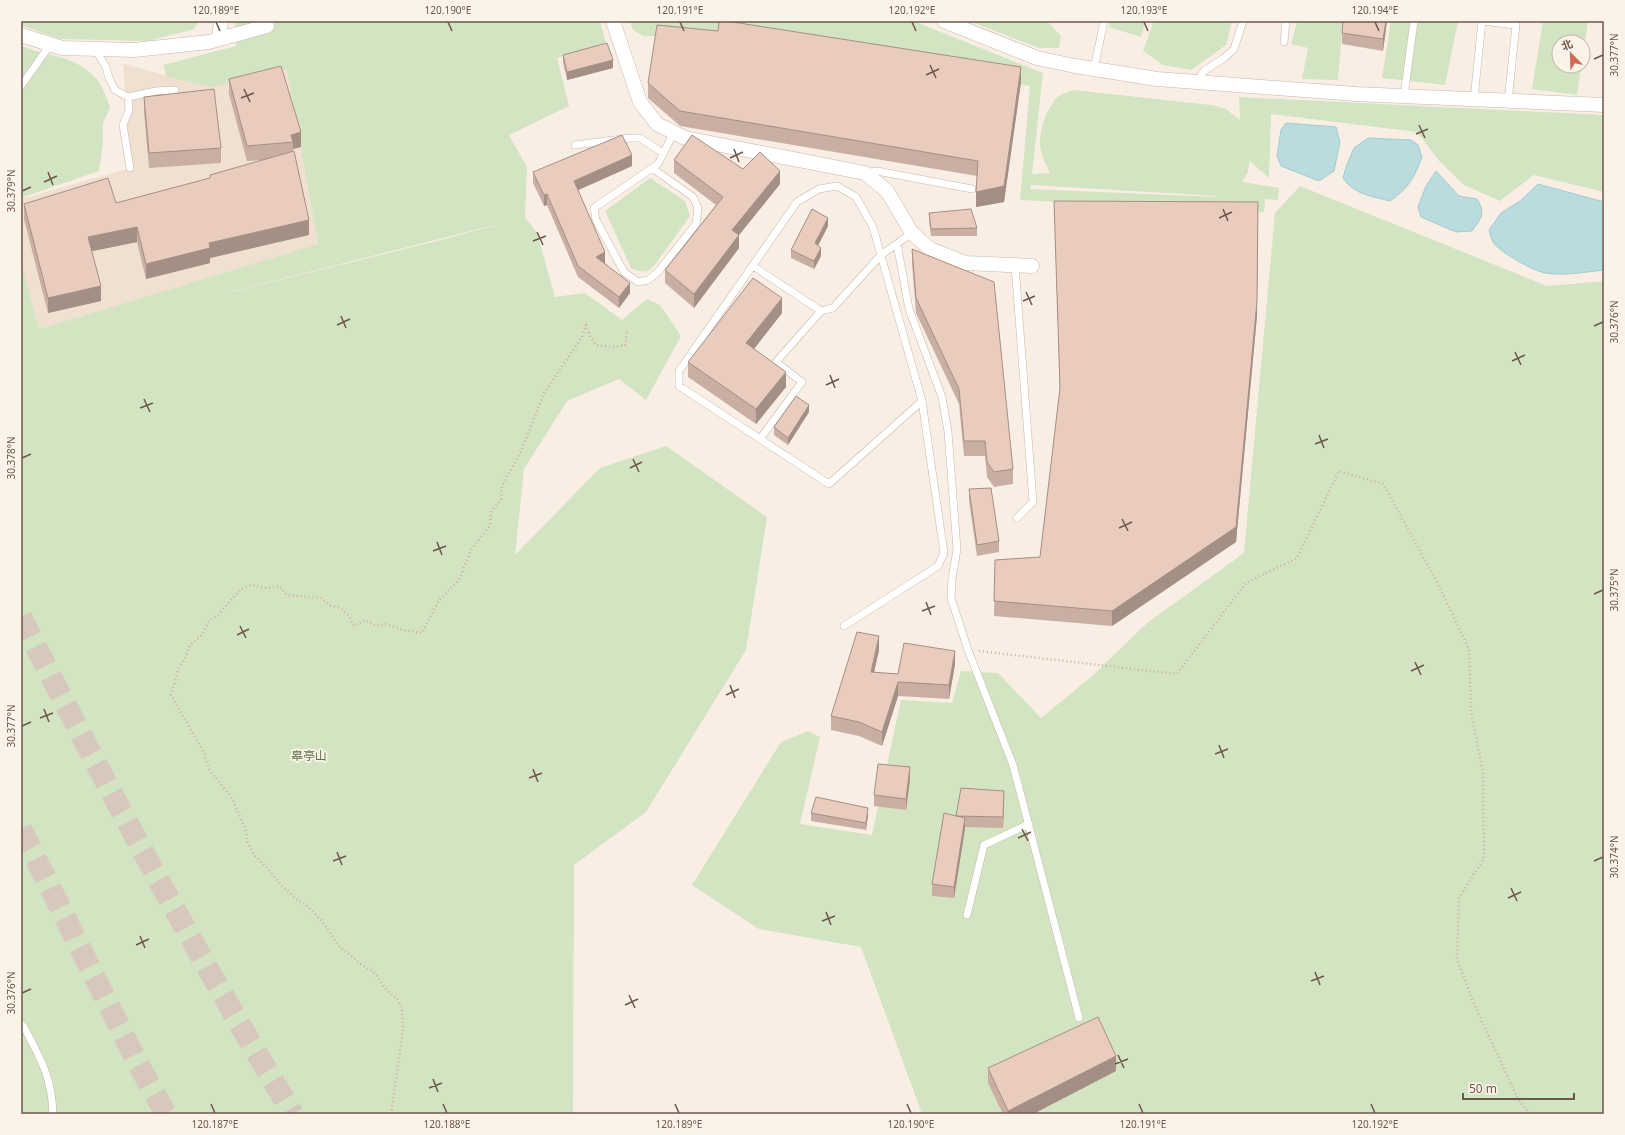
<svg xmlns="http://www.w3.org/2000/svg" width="1625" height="1135" font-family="'Noto Sans','Noto Sans SC',sans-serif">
<rect width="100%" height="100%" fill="#f9eee3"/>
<!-- residential -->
<path fill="#efe0d2" d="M123,64L212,87L287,70L318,244L39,329L21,262V199L130,168Z"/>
<!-- green -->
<path fill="#d3e4c3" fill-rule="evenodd" d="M21,21H199L194,29L148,41L60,39L26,27L21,24Z
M235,21H600L606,43L557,58L569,106L509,135L527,167L525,217L537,233L555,297L585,293L622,320L647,299L660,305L681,336L646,400L619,379L567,401L524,469L515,555L600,468L666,446L767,517L746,650L646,812L574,865L573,1114H21V262L39,329L318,244L287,70L212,87L167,77L163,65L236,46ZM500,224L445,239L202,299L499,224Z
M630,21H913L1043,73L1032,174L1050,173C1046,164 1040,154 1040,144C1039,131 1048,104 1059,96C1063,93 1069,92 1073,90L1211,105L1226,109L1240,120L1239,97L1604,115V192L1534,175L1500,201L1464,185L1440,162L1417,132L1271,114L1269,178L1251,162L1250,158L1248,172L1242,182L1279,188L1278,200L1265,199L1264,212L1020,200L1030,86L703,36H643L633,30ZM1031,185L1217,196V197L1030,189Z
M969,21H1047L1061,36L1059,48H1039Z
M1110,21H1146L1141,37L1109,27Z
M1154,21H1232L1226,45L1191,70L1163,65L1143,51Z
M1297,21H1343L1338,80L1302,79L1308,48L1291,44Z
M1391,21H1458L1445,85L1382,78Z
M1543,21H1588L1583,56V42H1559V66H1581L1577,95L1532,89Z
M21,46C45,55 73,56 92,74C101,82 106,96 110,107L103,123V142L99,171L21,198Z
M650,178L685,201L690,216L654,266C646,274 641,272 631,268L605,211Z
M1300,186L1547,286L1604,281V1114H922L861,947L759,929L692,885L781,742L808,731L820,737L800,824L872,835L901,700L952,703L961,671L998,673L1041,718L1092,676L1147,623L1244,553L1275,213Z"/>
<!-- water -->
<path fill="#badcdf" stroke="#a2cccf" d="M1286,123L1336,127L1340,142L1334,171L1319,181L1281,166L1277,156L1281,130Z
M1368,138L1411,140L1418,145L1422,157C1415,177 1408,189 1390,201C1371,196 1355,195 1343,178L1346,167L1354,148Z
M1436,171L1459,196L1477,199C1486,213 1481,219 1472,231L1456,232L1421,217L1418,207L1426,186Z
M1538,184L1604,202V270C1585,272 1564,276 1545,273C1534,271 1499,252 1493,242C1491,239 1490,233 1489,230L1501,213L1520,201Z"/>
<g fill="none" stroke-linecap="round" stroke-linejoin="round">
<!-- highway-tunnel -->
<path stroke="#d6c8bd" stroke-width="22" stroke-dasharray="22 11" stroke-linecap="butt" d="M21,617C106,786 195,952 293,1114
M21,829L137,1062L166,1114"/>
<defs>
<path id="lane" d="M1284,42L1286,21
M95,49L106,67L109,78L115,90L128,97L156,91L175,90
M1094,69L1104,21
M1197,82L1204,71L1224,58L1234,49L1243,21
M21,86L50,45
M1404,96L1414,21
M128,97L129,110L123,125L130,168
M1474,99L1482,21L1516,25L1508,101
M575,145L630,138H640L663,153
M652,168L693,197L698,208L696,224L658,272L648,280L638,282L624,272L596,220L594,208L658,164L674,132
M865,173L877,171L972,189
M897,244L909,309L942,397L948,432L957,549L952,579L951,598L968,650L1013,765L1079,1018
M1015,265L1033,502L1017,518
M753,266L821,311L833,308L881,255L912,233
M760,439L802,382L776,362L821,311
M844,626L938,566L944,553L922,401L873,227L856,197L837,186L819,189L797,202L679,371V386L829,484L922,401
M967,915L984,845L1029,824
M21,1024L24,1027C40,1057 52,1078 53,1114"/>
<path id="street" d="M613,21L640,102L657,124L685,138L865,173L887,191L912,233L930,249L965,263L1032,266
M944,21L1037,58L1075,66L1157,79L1356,94L1604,105
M21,35L62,48L134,50L209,42L267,26
M219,39L221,21"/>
</defs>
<!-- lane casing -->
<use href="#lane" stroke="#c7b6ab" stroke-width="8"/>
<!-- street casing -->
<use href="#street" stroke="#c7b6ab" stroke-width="15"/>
<!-- path -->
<path stroke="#ceb0a2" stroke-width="2.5" stroke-dasharray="1 3" stroke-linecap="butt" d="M979,651L1177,674L1246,583L1297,558L1339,471L1383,484L1436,580L1469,649L1471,712L1483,772L1484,858L1459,898L1457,959L1474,1004L1518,1099L1530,1114
M391,1114L403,1029L402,1009L397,998L387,991L374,972L361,964L340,947L321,920L306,905L295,898L281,885L269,870L255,856L247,842L246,831L232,798L210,771L203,751L171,695L179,668L185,658L190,645L202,635L209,621L218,615L241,589L252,585L264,588L279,586L287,595L321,598L330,605L340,608L349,616L354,626L365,620L376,626L386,624L403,630L422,633L439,600L459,580L471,550L490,525L491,512L501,500L502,485L520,454L544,393L582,337L586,325L590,336L596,345L614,347L625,345L627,332"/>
<!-- lane -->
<use href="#lane" stroke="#fff" stroke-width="7"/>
<!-- street -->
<use href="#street" stroke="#fff" stroke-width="14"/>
</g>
<!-- wall -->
<path fill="#c9afa3" d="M1387,21L1383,51L1342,44V33Z
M563,55L613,68L567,80L563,63Z
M229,79L301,147L293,149V151L309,235L210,258V263L146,279L137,242L92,251L101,301L48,313L24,219V204L116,203L210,178V175L263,160L247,161L229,94Z
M1021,82L1004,202L976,207L977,176L680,126L648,98V83Z
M144,97L221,148V163L149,168L144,112Z
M674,160L743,169L780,184L739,235V248L694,308L665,283V270L716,205L674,173Z
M632,166L578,190L605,263L630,293L619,308L578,277L547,205L544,206L533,183V172Z
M1054,201L1257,316L1236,542L1112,626L994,616L995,560L1040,557L1060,392Z
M929,213L977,228V236H931L929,220Z
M828,226L818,246L821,256L814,269L791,258V250Z
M912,249L1013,469V484L994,487L987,477L985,456H964L959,404L916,313L912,264Z
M782,313L754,349L786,387L756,424L688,377V362Z
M809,412L788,445L774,435V427Z
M969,489L999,541V552L977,556L969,501Z
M879,650L874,672L898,674L955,664L949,699L898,696L882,746L859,736L831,730V716Z
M910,779L906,810L874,806V795Z
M1004,803L1003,828L965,827L954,898L932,896V884L956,816Z
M811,813L868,815L866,830L811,821Z
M988,1068L1116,1071L1033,1114H1003L988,1083Z"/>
<!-- shaded-wall -->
<path fill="#a48f85" d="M1386,21H1387L1383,51V39Z
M613,60V68L567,80V72Z
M1021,67V82L1004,202L976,207V192Z
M301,132V147L293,149V142L291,135Z
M632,155V166L574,192V181Z
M780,171V184L739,235V248L694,308V294L732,230Z
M547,194V205L544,206V195Z
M1258,202L1257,316L1236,542L1112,626V611Z
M828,218V226L815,251V243Z
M309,220V235L210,258V263L146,279V264L209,243Z
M137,227V242L88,252V237Z
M821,248V256L814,269V261Z
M605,252V263L596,268V257Z
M630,283V293L619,308V297Z
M101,286V301L48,313V298Z
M782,298V313L746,359V343Z
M786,372V387L756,424V409Z
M809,405V412L788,445V438Z
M879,636V650L871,686V672Z
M955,651V664L949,699V685Z
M898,682V696L882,746V732Z
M910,767V779L906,810V799Z
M1004,791V803L1003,828V817Z
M868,808V815L866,830V823Z
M965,818V829L954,898V887Z
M1116,1056V1071L1033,1114H1008V1111Z"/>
<!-- building -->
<path fill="#eaccbe" stroke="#a48f85" d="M719,21H726L1021,67L1004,186L976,192L978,161L680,111L648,83L657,25L718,31Z
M1343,21H1386L1383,39L1342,33Z
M607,43L613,60L567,72L563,55Z
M281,66L301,132L291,135L293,142L247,146L229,79Z
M214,89L221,148L149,153L144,97Z
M622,135L632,155L574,181L605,252L596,257L630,283L619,297L578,266L547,194L544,195L533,172Z
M692,135L743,169L760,152L780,171L732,230L739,235L694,294L665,270L723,197L674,160Z
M294,151L309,220L209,243L210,248L146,264L137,227L88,237L101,286L48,298L24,204L108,178L116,203L210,178V175Z
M1054,201L1258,202L1257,301L1236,527L1112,611L994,601L995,560L1040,557L1060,388Z
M812,209L828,218L815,243L821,248L814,261L791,250Z
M971,209L977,228L931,229L929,213Z
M912,249L994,282L1013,469L994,472L987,462L985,441H964L959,389L916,298Z
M753,278L782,298L746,343L786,372L756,409L688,362Z
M796,396L809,405L788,438L774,427Z
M991,488L999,541L977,545L969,489Z
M857,632L879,636L871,672L898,674L904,643L955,651L949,685L898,682L882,732L859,722L831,716Z
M878,764L910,767L906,799L874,795Z
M961,788L1004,791L1003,817L956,816Z
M816,797L868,808L866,823L811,813Z
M944,813L965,818L954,887L932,884Z
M1098,1017L1116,1056L1008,1111L988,1068Z"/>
<!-- ticks -->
<path fill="none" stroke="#6d564c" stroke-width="1.5" d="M216,22L220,31M448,22L452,31M680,22L684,31M912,22L916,31M1144,22L1148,31M1375,22L1379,31M1594,59L1603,55M930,65L936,78M926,75L939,69M244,89L250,102M241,98L254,93M1419,125L1425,138M1416,134L1428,129M734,149L739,162M730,158L743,152M48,172L53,185M44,182L57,176M22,191L31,187M1223,209L1228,221M1219,218L1232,212M537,232L543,245M533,241L546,236M1026,292L1032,305M1023,301L1035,296M341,316L346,328M337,325L350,319M1594,326L1603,322M1515,352L1521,365M1512,361L1525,355M830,375L835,388M826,385L839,379M144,399L150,412M140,408L153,403M1319,435L1324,448M1315,444L1328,439M22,458L31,454M633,459L639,472M630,468L642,462M1122,519L1128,531M1119,528L1132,522M437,542L442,555M433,551L446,546M1594,594L1603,590M926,602L931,615M922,611L935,606M240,626L246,638M237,635L249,629M1415,662L1421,675M1411,671L1424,665M730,685L735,698M726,695L739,689M44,709L49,722M40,718L53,713M22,726L31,722M1219,745L1224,758M1215,754L1228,749M533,769L538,782M529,778L542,773M1022,829L1028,841M1018,838L1031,832M337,852L342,865M333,861L346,856M1594,861L1603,857M1511,888L1517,901M1508,898L1521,892M826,912L831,925M822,921L835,916M140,936L145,948M136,945L149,939M1315,972L1320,985M1311,981L1324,976M22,993L31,989M629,995L635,1008M625,1005L638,999M1118,1055L1124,1068M1115,1064L1128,1059M433,1079L438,1092M429,1088L442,1083M211,1104L215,1113M443,1104L447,1113M675,1104L679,1113M907,1104L911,1113M1139,1104L1143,1113M1371,1104L1375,1113"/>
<g text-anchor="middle" stroke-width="3.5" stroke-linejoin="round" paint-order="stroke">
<!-- park labels -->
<g font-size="12" fill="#5a7749" stroke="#fcf3e8">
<text x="309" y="760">皋亭山</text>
</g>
</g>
<!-- border -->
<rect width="1625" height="1135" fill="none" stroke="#fcf3e8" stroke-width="44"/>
<!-- north arrow -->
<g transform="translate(1571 54) rotate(337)"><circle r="19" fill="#fcf3e8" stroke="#c3b4aa"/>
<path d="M0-3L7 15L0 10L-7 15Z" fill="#d36957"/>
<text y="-6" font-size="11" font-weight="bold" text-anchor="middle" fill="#6d564c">北</text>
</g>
<!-- scale -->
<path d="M1463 1093v6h111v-6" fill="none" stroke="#6d564c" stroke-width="2"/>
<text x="1469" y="1093" font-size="12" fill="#6d564c" stroke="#fcf3e8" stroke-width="3" paint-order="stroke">50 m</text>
<rect x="22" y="22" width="1581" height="1091" fill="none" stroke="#6d564c" stroke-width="1.5"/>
<g font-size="10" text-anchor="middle" fill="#6d564c">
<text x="216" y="14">120.189°E</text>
<text x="448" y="14">120.190°E</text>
<text x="680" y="14">120.191°E</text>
<text x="912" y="14">120.192°E</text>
<text x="1144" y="14">120.193°E</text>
<text x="1375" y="14">120.194°E</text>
<text transform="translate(1614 55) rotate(-90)" y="4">30.377°N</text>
<text transform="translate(11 191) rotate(-90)" y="4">30.379°N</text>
<text transform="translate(1614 322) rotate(-90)" y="4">30.376°N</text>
<text transform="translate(11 458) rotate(-90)" y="4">30.378°N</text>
<text transform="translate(1614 590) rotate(-90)" y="4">30.375°N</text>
<text transform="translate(11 726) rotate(-90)" y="4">30.377°N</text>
<text transform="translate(1614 857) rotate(-90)" y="4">30.374°N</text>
<text transform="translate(11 993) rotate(-90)" y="4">30.376°N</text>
<text x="215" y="1128">120.187°E</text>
<text x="447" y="1128">120.188°E</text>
<text x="679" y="1128">120.189°E</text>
<text x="911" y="1128">120.190°E</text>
<text x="1143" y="1128">120.191°E</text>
<text x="1375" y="1128">120.192°E</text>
</g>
</svg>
